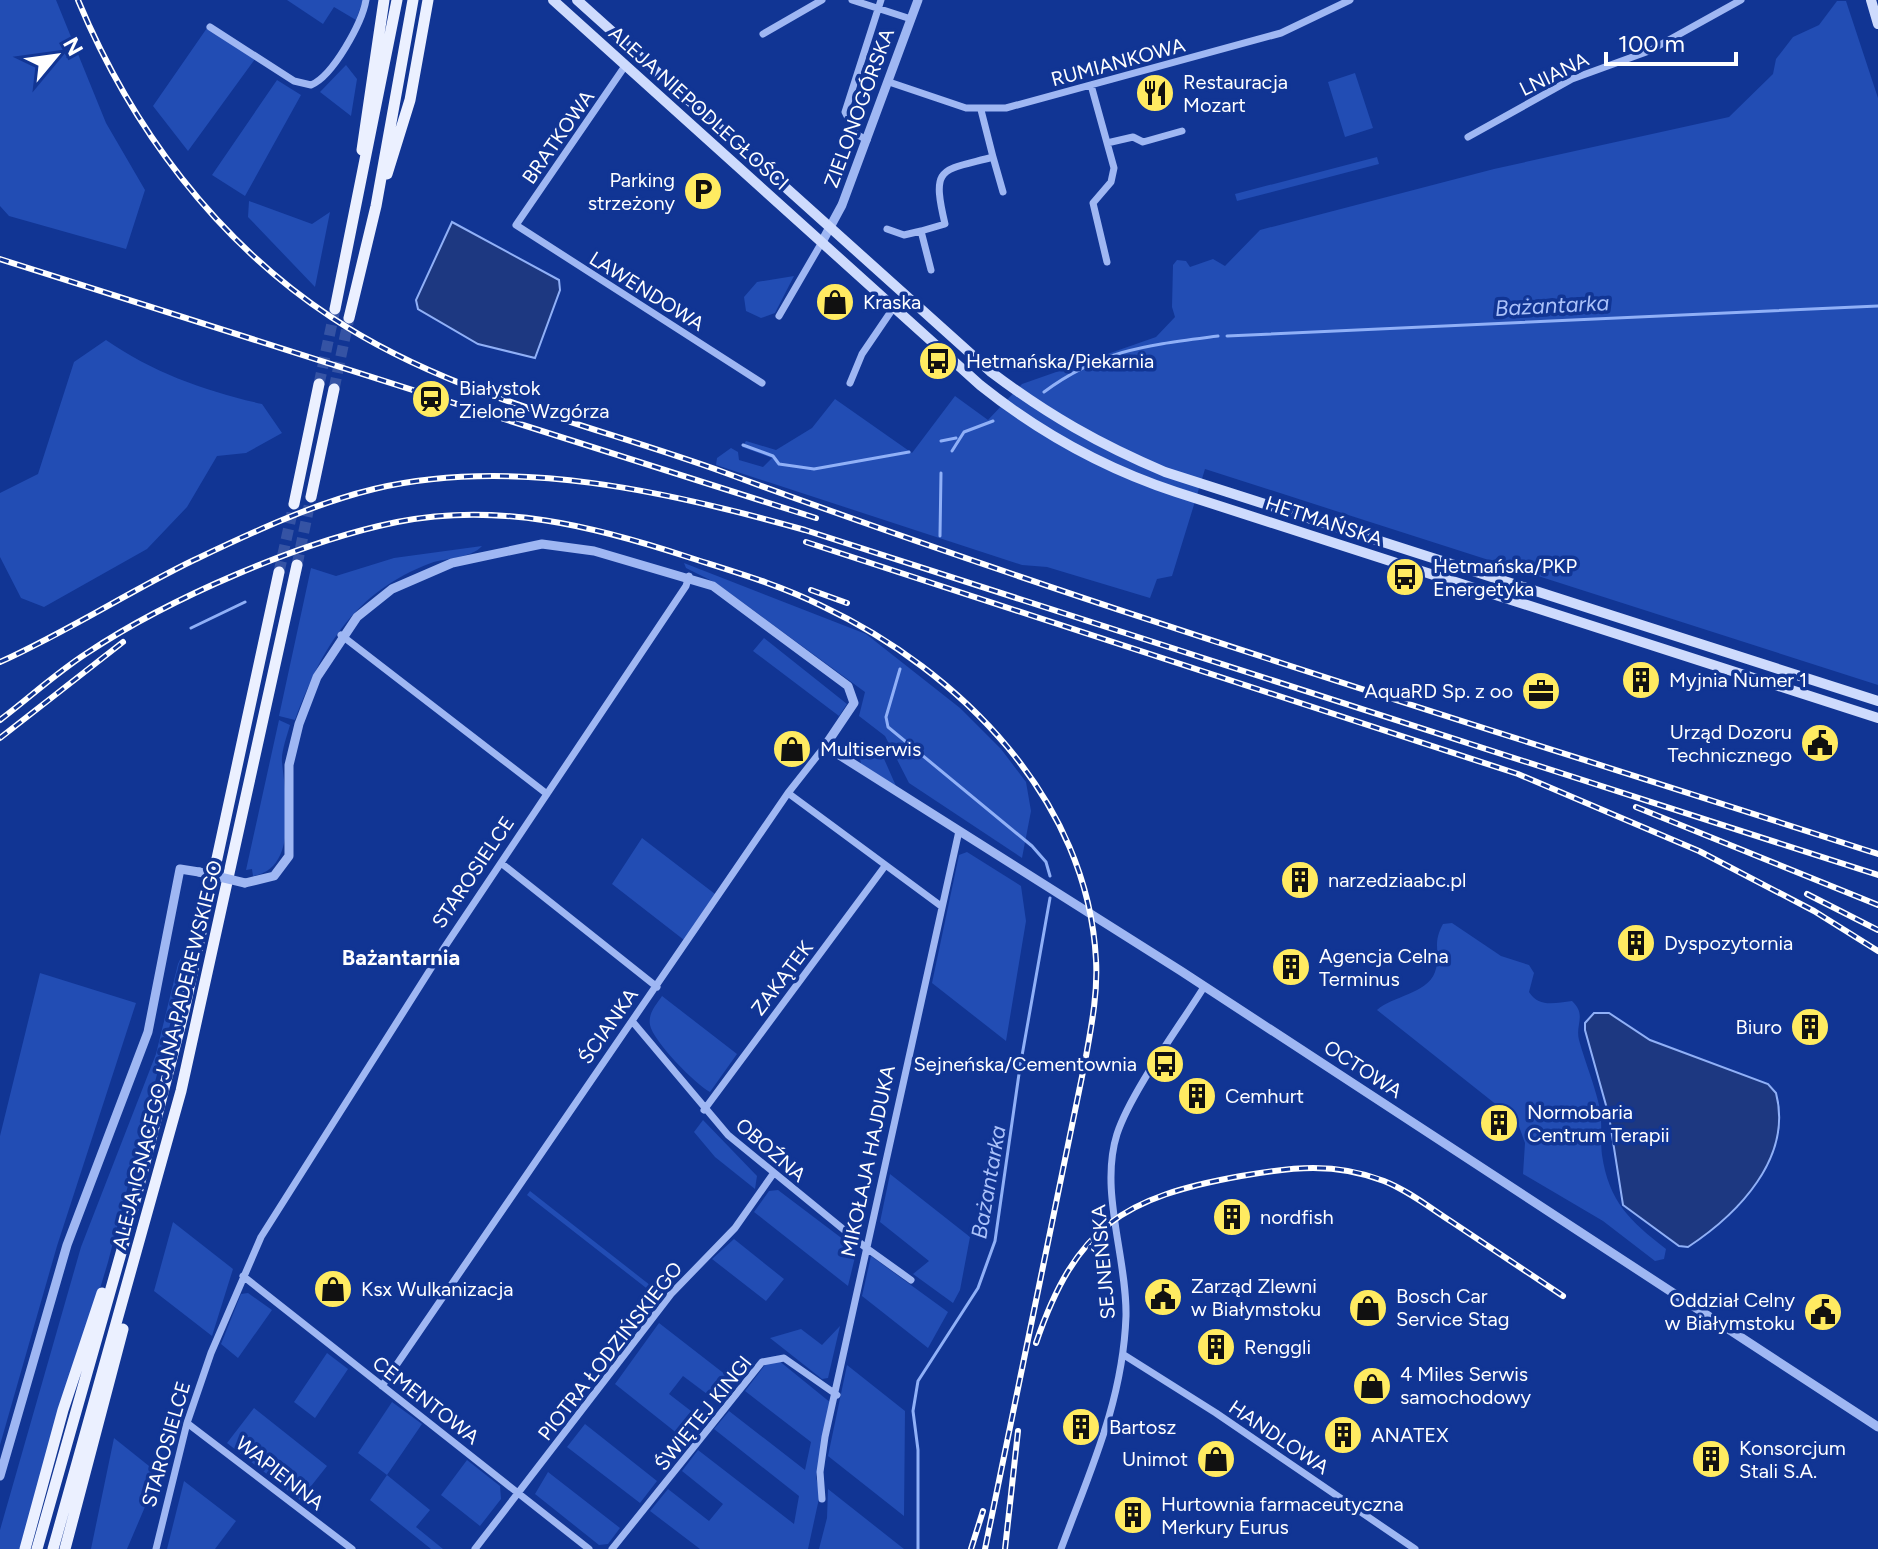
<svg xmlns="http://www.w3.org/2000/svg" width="1878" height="1549" font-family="Figtree,sans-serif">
<rect width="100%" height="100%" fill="#113594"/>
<!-- green -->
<path fill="#224db4" d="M0,0H56L106,123L145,190L126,249L9,216L0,206Z
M287,0H363L356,20L334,7L323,24Z
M1837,1H1846L1878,98V685L1205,469L1172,576L1157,579L1150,598L1047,567L1022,565L716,465L717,458L731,448L738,452L739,460L763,467L772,458L742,447L746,441L776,450L812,428L835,399L912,453L955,396L988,420L1022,384L1156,337L1175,317L1172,307L1173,265L1177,260L1186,261L1190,267L1213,259L1225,266L1260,230L1494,169L1729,117L1773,74L1776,59L1793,37L1819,25Z
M207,28L255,59L188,151L153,106Z
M346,65L357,79L351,116L320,92Z
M1355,73L1373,128L1345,137L1328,82Z
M277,80L301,95L245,196L212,175Z
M1377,157L1379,164L1237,201L1235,194Z
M249,201L312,224L330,212L315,287L248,217Z
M794,276L775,313L761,318L746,311L744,297L757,282Z
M106,340C154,373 205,391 262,404L282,433L246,453L217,456L187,507L147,549L44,607L21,598L0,557V493L38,474L74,362Z
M482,546C472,558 446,558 431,563C354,592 322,647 295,720L279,716L311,568L336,576L394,558Z
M684,563L866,634L960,708L1001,749L1026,782L1031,811L1022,858L909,783L885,736L859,716L865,692L716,583L686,568Z
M764,638L847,704L839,716L753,651Z
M279,720L290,725C287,736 281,752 282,762C285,793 300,869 253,876L252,869L246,870Z
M866,745L872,744L881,752L896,786L861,764L859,753Z
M642,838L715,894L684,940L612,884Z
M967,852L1021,886L1026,921L1006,1041L932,983L959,855Z
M1452,923L1501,956L1529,965L1534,973L1529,992C1539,1008 1555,1003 1572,1001C1587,1015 1575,1024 1579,1040C1585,1062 1594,1083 1599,1105C1603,1121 1600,1139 1602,1155C1609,1202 1630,1221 1666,1249L1664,1259L1655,1261L1603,1221L1523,1174L1525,1143L1517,1121L1377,1010C1392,996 1427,994 1435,972C1442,952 1431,946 1443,924Z
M196,925L108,1262L22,1549H0V1530L81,1247L156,1054L178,964Z
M40,973L136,1003L57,1246L0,1445V1136Z
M662,996L737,1054L710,1092C696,1085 653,1041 650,1025C648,1013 656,1005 662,996Z
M703,1120L757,1176L755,1189L715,1157L694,1132Z
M890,1174L970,1237L960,1290L953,1303L913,1274L929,1261L880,1222Z
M778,1190L852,1246L855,1257L848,1286L754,1212L769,1191Z
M530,1191L655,1289L658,1286L662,1290L659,1298L527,1195Z
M173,1222L233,1269L212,1336L154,1291Z
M734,1239L784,1279L766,1301L712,1259Z
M871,1256L948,1312L928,1348L862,1296Z
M248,1293L272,1310L238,1358L221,1344L241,1294Z
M659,1323L735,1382L719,1403L683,1376L669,1394L704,1421L688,1442L615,1384Z
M840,1326L828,1378L822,1379L770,1338L801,1329L822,1345Z
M327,1353L348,1369L315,1418L294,1402Z
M778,1360L831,1403L816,1477L820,1494L808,1549H700L650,1511L668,1489L709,1521L723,1504L682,1471L698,1450L794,1524L799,1496L714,1429L729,1411L805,1470L811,1442L745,1391L768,1361Z
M847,1365L905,1411L904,1516L828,1456Z
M392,1402L422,1424L387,1475L430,1510L416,1527L443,1549H431L370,1500L387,1475L358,1453Z
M254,1408L327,1466L300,1500L227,1443Z
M585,1424L657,1481L640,1503L567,1447Z
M114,1438L159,1474L127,1549H91Z
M467,1460L500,1486L501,1499L480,1526L441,1495Z
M548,1472L620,1528L608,1544L599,1545L535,1494Z
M184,1481L236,1521L215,1549H167Z
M828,1489L904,1549H819L827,1518Z"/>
<!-- water -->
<path fill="#1d3881" stroke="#90b0f7" stroke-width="2" d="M452,222L559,280L560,290L535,358L478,344L418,309L416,300Z
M1594,1013H1609L1650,1040L1768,1084L1776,1093C1793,1158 1738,1214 1688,1247L1679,1246L1623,1205L1609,1116L1585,1030V1023Z"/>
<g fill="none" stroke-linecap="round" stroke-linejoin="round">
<!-- stream -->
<path stroke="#90b0f7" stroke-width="3" d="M1227,336L1878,306
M1044,392C1102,349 1149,345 1218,336
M941,441L956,438
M743,445L773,456L779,464L814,469L909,452
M952,451L964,432L993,421
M940,536L941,473
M191,628L245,602
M900,669L886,717L888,727L1032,846L1046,862L1050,876
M918,1549V1450L913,1411L918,1381L978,1288L995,1241L1020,1067L1050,898"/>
<!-- primary-tunnel -->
<path stroke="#3553a4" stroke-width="11" stroke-dasharray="11 5.5" stroke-linecap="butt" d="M319,384L335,309
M334,389L349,318
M297,565L311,497
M279,572L294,504"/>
<!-- minor -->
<path stroke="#9fb7f3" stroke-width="7" d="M852,0L911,19
M210,27L294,81L311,85C333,76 362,23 366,0
M763,34L822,0
M625,66L516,225L762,383
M889,82L966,108H1006L1281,33L1350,0
M1091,85L1114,168L1111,182L1093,203L1107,262
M1468,137L1572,79L1649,51L1741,0
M867,140L856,134L845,112L881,0
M1107,143L1133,137L1143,142L1182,131
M993,157L1003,192
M887,229L904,235L921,231
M931,270L921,231L945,224C931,165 941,171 993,157L981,110
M779,316L822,242
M850,383L862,354L894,307
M341,635L547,794
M788,793L941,906
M501,863L657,987
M632,1021L728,1135L865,1247L911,1280
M704,1110L885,866
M243,1276L589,1549
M1124,1355L1216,1413L1415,1549
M382,1386L788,793L825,746
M187,1423L352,1549
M822,1499L820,1472L825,1437L959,831
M156,1549L187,1423L211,1353L261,1237L442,951L686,586L689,576
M475,1549L671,1294L735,1228L773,1174
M612,1549L762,1362L784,1358L837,1395
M1061,1549C1090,1471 1123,1401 1126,1316C1127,1257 1099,1191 1117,1134C1131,1092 1179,1027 1204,987"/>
<!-- tertiary -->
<path stroke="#9fb7f3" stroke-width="9" d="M822,242L842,205L918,0
M245,883L274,876L289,856V765L299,724L317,677L357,617L392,589L452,563L542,544L594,551L713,586L848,686L854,703L825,746L1181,971L1878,1427
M0,1476L67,1245L148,1032L180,869L199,872"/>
<!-- secondary -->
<path stroke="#cedbfd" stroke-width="10" d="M553,0L980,385C1040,433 1103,468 1176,492L1878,718
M577,0L991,372C1048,415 1099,444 1165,472L1878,701
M1871,0L1878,24"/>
<!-- primary -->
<path stroke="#ebf0ff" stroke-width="11" d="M362,150L384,0
M387,174L410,100L428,0
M335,309L397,0
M349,318L376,206L413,0
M311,497L334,389
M294,504L319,384
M25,1549L63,1410L102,1293
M37,1549L127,1232L184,1011L279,572
M53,1549L181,1091L297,565
M65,1549L123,1329"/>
<defs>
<path id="rail" d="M78,0C131,127 216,241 331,317C450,396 591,424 723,472C1104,612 1492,729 1878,854
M0,259L816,518
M806,542L1518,774L1699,851L1814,911L1878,951
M811,590L847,603
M0,662C67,632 128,592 194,560C251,533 312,504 374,489C514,456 670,492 805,530L1878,875
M0,720C29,698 56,673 87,653C170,598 299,542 397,522C499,502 594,526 691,558C735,572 780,585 822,606C960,671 1088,800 1096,960C1098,994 1091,1028 1085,1062L985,1549
M0,738L123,642
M1636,807L1878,905
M1807,894L1878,930
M1036,1343C1076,1226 1124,1197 1241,1176C1292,1167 1335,1162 1384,1181C1409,1191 1430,1208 1452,1222C1489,1247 1526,1271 1563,1296
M971,1549L983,1511
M1005,1549L1018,1431"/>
</defs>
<!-- rail casing -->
<use href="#rail" stroke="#fff" stroke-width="6"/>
<!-- rail -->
<use href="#rail" stroke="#113594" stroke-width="3" stroke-dasharray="9" stroke-linecap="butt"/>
<!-- tertiary-bridge -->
<path stroke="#9fb7f3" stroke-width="9" d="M199,872L245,883"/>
</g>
<!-- icons -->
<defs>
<symbol id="restaurant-disc" viewBox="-11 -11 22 22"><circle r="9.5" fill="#ffeb61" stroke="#113594"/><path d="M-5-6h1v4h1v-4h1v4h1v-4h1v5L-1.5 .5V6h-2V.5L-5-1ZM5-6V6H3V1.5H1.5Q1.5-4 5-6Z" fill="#111"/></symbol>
<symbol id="parking-disc" viewBox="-11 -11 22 22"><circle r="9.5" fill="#ffeb61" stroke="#113594"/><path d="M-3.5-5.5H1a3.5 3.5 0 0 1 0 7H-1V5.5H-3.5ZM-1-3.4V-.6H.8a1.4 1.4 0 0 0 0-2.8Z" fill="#111"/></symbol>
<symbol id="shop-disc" viewBox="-11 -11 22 22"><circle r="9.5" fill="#ffeb61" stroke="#113594"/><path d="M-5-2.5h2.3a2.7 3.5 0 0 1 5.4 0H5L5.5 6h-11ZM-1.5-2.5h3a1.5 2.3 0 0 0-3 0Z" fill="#111"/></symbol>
<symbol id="bus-disc" viewBox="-11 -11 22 22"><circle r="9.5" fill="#ffeb61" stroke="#113594"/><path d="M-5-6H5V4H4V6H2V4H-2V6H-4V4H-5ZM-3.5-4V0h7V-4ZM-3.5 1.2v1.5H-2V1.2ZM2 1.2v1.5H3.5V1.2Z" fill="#111"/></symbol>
<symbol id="station-disc" viewBox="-11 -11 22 22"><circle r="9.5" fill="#ffeb61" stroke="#113594"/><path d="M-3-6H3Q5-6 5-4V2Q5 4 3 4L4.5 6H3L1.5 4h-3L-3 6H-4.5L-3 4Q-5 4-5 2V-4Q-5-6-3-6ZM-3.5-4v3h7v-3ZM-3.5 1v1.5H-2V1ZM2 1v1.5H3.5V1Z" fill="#111"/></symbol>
<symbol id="building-disc" viewBox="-11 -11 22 22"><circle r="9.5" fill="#ffeb61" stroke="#113594"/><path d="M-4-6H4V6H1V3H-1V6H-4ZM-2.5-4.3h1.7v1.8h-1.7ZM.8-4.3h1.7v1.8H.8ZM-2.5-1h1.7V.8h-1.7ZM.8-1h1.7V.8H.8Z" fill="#111"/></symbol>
<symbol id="office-disc" viewBox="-11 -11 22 22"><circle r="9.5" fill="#ffeb61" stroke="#113594"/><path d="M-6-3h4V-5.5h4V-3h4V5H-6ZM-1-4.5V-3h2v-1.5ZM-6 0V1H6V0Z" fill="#111"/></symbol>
<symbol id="civic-disc" viewBox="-11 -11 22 22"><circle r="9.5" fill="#ffeb61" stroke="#113594"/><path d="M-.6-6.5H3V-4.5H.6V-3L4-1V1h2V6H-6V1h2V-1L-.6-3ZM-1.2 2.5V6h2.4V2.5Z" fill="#111"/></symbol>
</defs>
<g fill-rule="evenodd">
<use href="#restaurant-disc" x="1133" y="71" width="44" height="44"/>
<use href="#parking-disc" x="681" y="169" width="44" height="44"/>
<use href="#shop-disc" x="813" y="280" width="44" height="44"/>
<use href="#bus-disc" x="916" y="339" width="44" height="44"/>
<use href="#station-disc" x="409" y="377" width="44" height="44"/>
<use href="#bus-disc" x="1383" y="555" width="44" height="44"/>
<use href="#building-disc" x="1619" y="658" width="44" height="44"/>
<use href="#office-disc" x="1519" y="669" width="44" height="44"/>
<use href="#civic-disc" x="1798" y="721" width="44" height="44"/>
<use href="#shop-disc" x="770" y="727" width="44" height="44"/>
<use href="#building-disc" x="1278" y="858" width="44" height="44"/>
<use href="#building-disc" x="1614" y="921" width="44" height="44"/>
<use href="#building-disc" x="1269" y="945" width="44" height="44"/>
<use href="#building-disc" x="1788" y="1005" width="44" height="44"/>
<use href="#bus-disc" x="1143" y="1042" width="44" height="44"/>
<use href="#building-disc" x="1175" y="1074" width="44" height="44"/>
<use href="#building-disc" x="1477" y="1101" width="44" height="44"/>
<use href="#building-disc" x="1210" y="1195" width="44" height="44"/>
<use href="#shop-disc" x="311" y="1267" width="44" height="44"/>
<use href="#civic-disc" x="1141" y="1275" width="44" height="44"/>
<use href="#shop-disc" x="1346" y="1286" width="44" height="44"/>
<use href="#civic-disc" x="1801" y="1290" width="44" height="44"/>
<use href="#building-disc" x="1194" y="1325" width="44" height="44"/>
<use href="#shop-disc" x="1350" y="1364" width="44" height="44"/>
<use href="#building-disc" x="1059" y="1405" width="44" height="44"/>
<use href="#building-disc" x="1321" y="1413" width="44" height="44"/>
<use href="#shop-disc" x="1194" y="1437" width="44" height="44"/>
<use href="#building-disc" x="1689" y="1437" width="44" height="44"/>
<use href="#building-disc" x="1111" y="1493" width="44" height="44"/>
</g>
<g text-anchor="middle" stroke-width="7" stroke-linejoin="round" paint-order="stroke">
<!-- street labels -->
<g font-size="20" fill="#fff" stroke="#113594">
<text transform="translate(1118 62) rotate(-15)" y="7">RUMIANKOWA</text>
<text transform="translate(1554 74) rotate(-26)" y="7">LNIANA</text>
<text transform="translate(699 108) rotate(42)" y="7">ALEJA NIEPODLEGŁOŚCI</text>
<text transform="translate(859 108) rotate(-70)" y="7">ZIELONOGÓRSKA</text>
<text transform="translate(558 137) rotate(-55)" y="7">BRATKOWA</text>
<text transform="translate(647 291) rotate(32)" y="7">LAWENDOWA</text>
<text transform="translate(1324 521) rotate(18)" y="7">HETMAŃSKA</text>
<text transform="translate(473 872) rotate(-56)" y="7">STAROSIELCE</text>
<text transform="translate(782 978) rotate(-53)" y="7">ZAKĄTEK</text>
<text transform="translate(608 1026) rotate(-55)" y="7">ŚCIANKA</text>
<text transform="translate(167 1055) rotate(-76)" y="7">ALEJA IGNACEGO JANA PADEREWSKIEGO</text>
<text transform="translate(1363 1069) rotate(33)" y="7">OCTOWA</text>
<text transform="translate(771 1150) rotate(41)" y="7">OBOŹNA</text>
<text transform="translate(868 1161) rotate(-78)" y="7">MIKOŁAJA HAJDUKA</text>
<text transform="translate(1103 1262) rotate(-95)" y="7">SEJNEŃSKA</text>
<text transform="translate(610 1351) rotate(-52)" y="7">PIOTRA ŁODZIŃSKIEGO</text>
<text transform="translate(426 1400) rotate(38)" y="7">CEMENTOWA</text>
<text transform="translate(703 1413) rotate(-51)" y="7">ŚWIĘTEJ KINGI</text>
<text transform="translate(1279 1437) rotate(34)" y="7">HANDLOWA</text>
<text transform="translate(166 1444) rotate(-74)" y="7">STAROSIELCE</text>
<text transform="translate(280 1473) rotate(38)" y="7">WAPIENNA</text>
</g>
<!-- poi labels -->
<g font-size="20" fill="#fff" stroke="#113594" text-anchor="start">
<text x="1183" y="89">Restauracja<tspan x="1183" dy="23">Mozart</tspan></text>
<text x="675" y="187" text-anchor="end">Parking<tspan x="675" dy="23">strzeżony</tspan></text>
<text x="863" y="309">Kraska</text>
<text x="966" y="368">Hetmańska/Piekarnia</text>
<text x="459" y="395">Białystok<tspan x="459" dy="23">Zielone Wzgórza</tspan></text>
<text x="1433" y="573">Hetmańska/PKP<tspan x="1433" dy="23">Energetyka</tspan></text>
<text x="1669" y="687">Myjnia Numer 1</text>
<text x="1513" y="698" text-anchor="end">AquaRD Sp. z oo</text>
<text x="1792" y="739" text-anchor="end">Urząd Dozoru<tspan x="1792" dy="23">Technicznego</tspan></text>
<text x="820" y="756">Multiserwis</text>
<text x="1328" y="887">narzedziaabc.pl</text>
<text x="1664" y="950">Dyspozytornia</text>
<text x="1319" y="963">Agencja Celna<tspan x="1319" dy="23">Terminus</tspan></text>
<text x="1782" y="1034" text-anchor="end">Biuro</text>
<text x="1137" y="1071" text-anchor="end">Sejneńska/Cementownia</text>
<text x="1225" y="1103">Cemhurt</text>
<text x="1527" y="1119">Normobaria<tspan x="1527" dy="23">Centrum Terapii</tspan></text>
<text x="1260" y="1224">nordfish</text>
<text x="1191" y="1293">Zarząd Zlewni<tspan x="1191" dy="23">w Białymstoku</tspan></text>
<text x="361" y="1296">Ksx Wulkanizacja</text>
<text x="1396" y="1303">Bosch Car<tspan x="1396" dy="23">Service Stag</tspan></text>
<text x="1795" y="1307" text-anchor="end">Oddział Celny<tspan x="1795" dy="23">w Białymstoku</tspan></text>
<text x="1244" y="1354">Renggli</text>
<text x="1400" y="1381">4 Miles Serwis<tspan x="1400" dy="23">samochodowy</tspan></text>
<text x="1109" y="1434">Bartosz</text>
<text x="1371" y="1442">ANATEX</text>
<text x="1739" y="1455">Konsorcjum<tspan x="1739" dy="23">Stali S.A.</tspan></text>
<text x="1188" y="1466" text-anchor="end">Unimot</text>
<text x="1161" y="1511">Hurtownia farmaceutyczna<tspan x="1161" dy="23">Merkury Eurus</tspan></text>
</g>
<!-- water labels -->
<g font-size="22" font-style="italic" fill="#abc2fa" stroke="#113594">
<text transform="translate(1552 305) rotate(-3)" y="8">Bażantarka</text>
<text transform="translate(988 1182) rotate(-80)" y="8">Bażantarka</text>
</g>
<!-- neighbourhood labels -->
<g font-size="22" font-weight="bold" fill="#fff" stroke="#113594">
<text x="401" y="965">Bażantarnia</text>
</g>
</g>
<!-- north arrow -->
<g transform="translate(56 56) rotate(61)" stroke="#113594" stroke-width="6" paint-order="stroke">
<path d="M0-6L14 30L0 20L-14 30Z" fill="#ffffff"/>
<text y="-12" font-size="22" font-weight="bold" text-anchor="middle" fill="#ffffff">N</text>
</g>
<!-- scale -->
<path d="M1606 52v12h130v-12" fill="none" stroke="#ffffff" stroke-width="4"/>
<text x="1618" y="52" font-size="24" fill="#ffffff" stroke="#113594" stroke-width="6" paint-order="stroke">100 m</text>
</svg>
